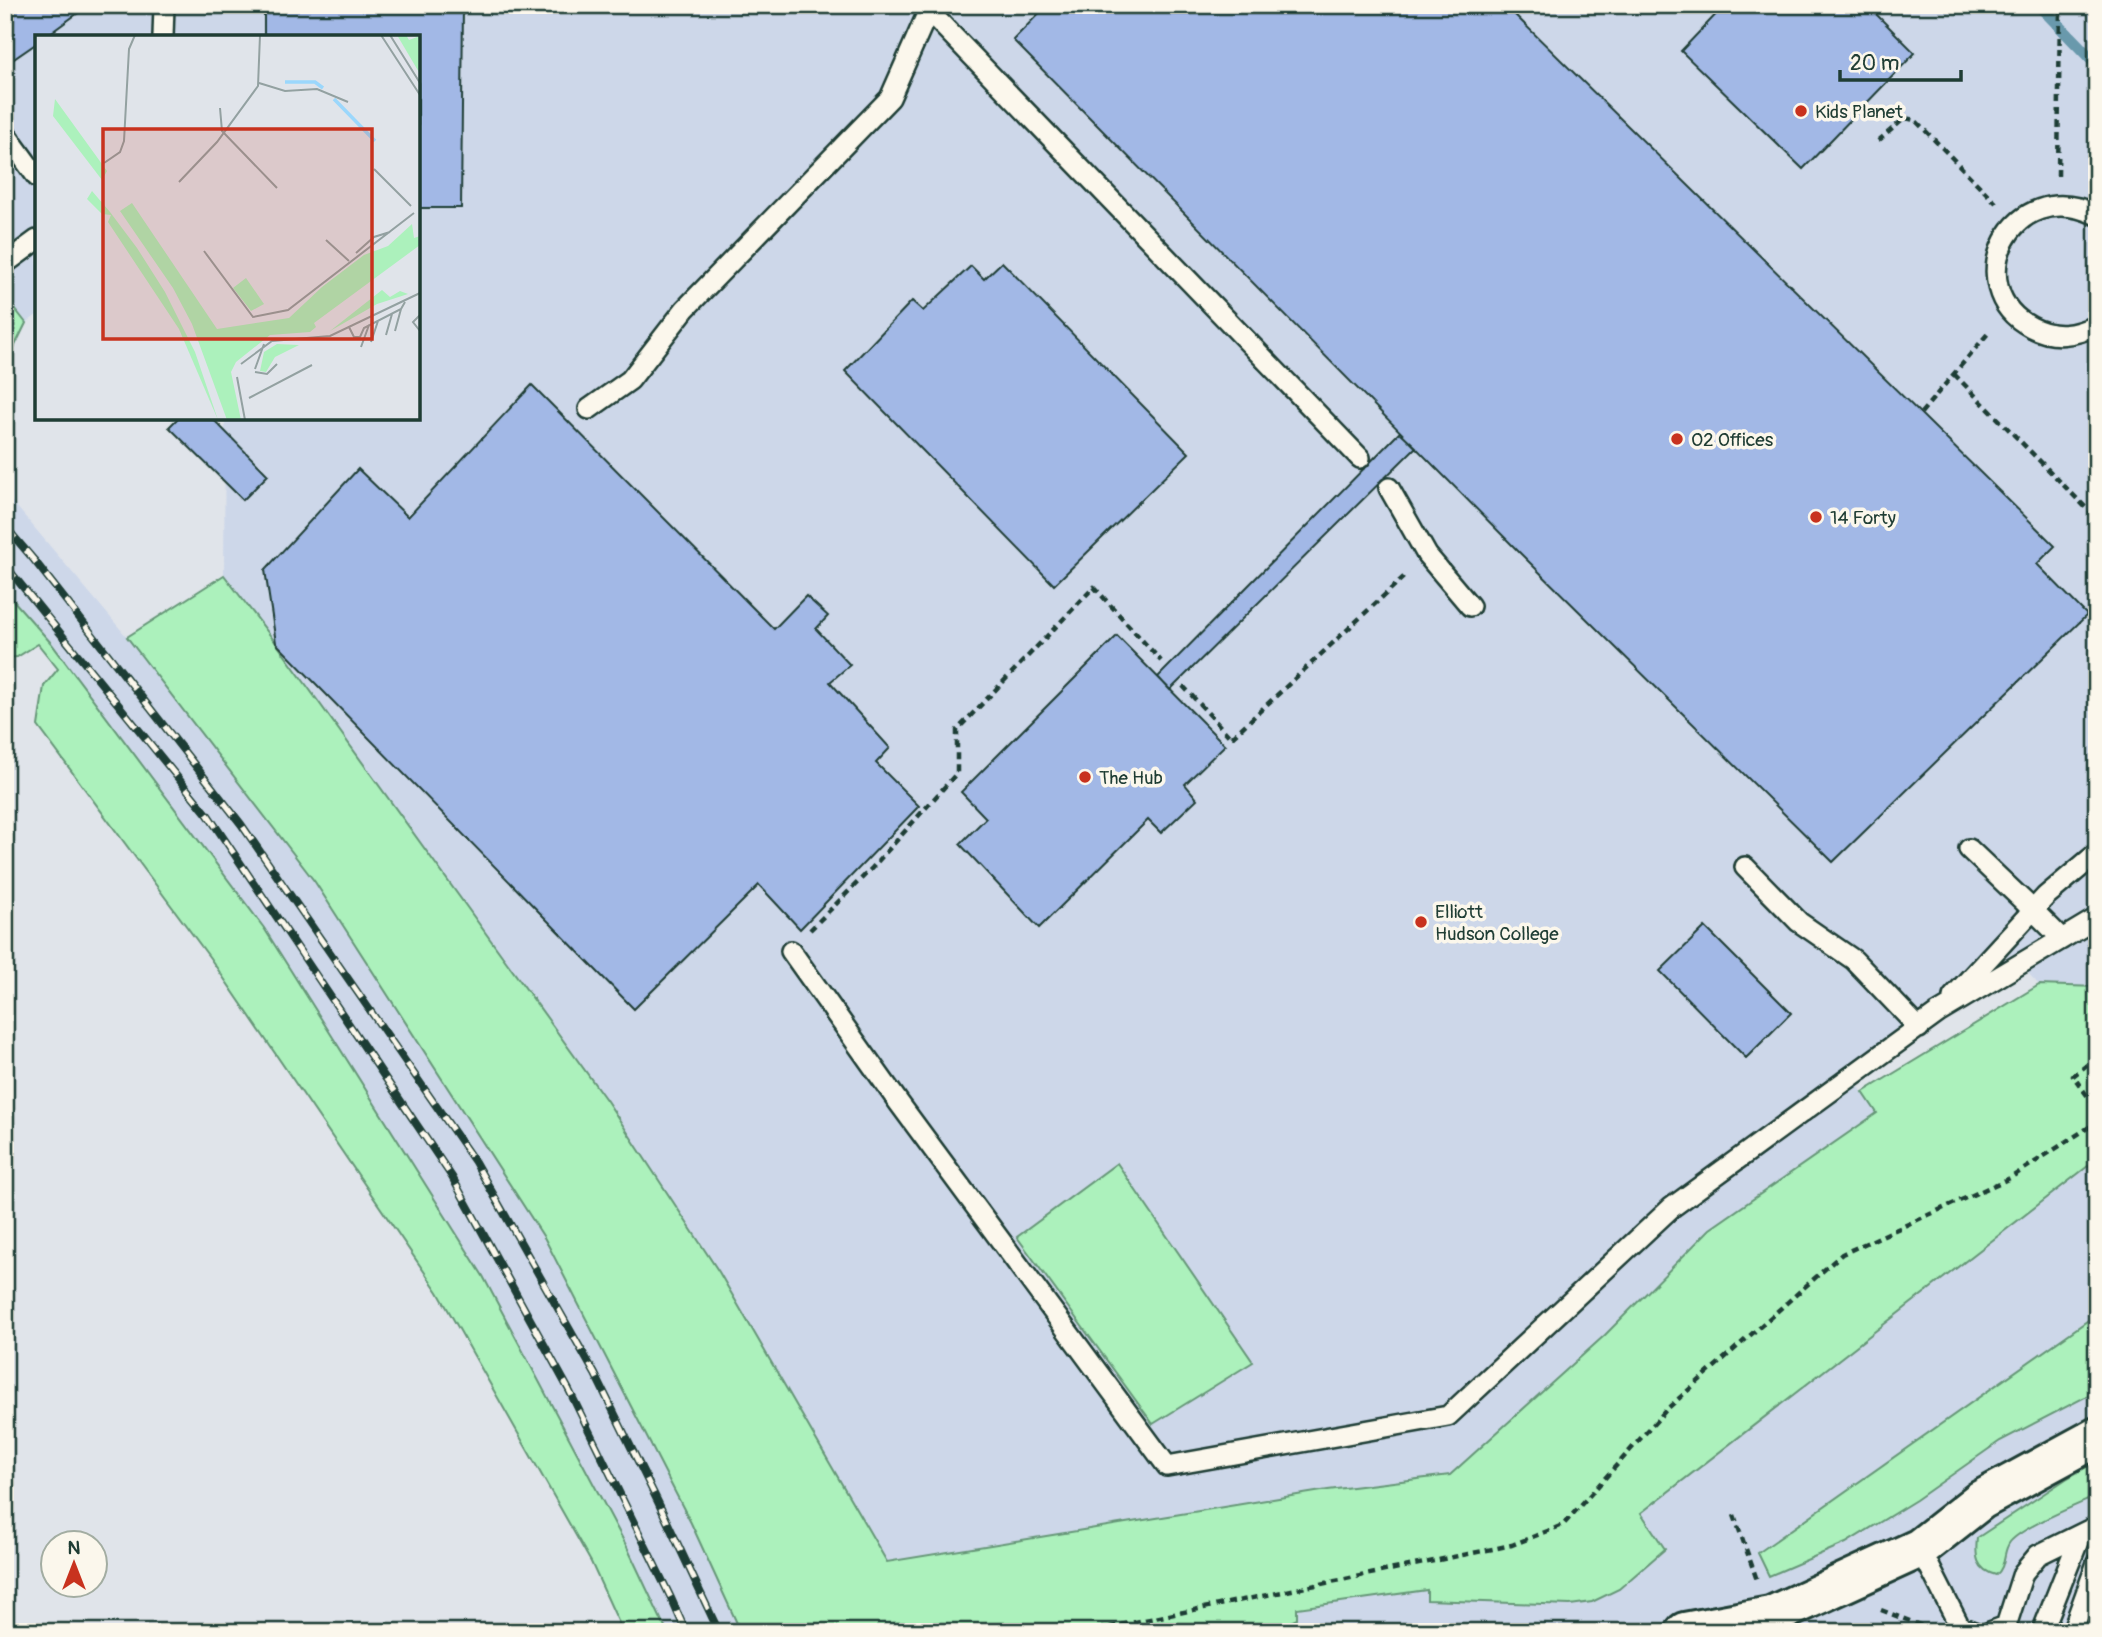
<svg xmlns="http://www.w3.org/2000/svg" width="2102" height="1637" font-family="Pangolin,sans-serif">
<rect width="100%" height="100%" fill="#e0e4ea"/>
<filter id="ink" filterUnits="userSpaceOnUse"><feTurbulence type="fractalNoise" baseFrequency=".0143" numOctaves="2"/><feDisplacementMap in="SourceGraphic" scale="14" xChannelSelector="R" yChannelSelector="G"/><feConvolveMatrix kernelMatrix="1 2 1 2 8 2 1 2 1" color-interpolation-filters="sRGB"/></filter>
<g filter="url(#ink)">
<!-- built -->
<path fill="#cdd7e9" d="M5,5H2097V987L2039,985L2020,964L1852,1077L1877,1113L1710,1229L1605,1335L1450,1475L1328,1490L887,1562L719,1272L607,1101L276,643L224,575L225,418H418V37H37V315L26,323L5,296Z
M5,493L127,637L315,882L545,1239L691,1523L741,1632H667L627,1547L483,1276L264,928L51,643L5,591Z
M2097,1159V1632H1270L1297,1619L1296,1608L1427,1589V1599L1641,1513Z"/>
<!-- green -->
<path fill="#acf1bc" stroke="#669778" stroke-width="2" d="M5,296L26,323L5,366Z
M224,575L276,643L607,1101L719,1272L887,1562L1328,1490L1450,1475L1605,1335L1710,1229L1877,1113L1863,1092L2039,985L2097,987V1159L1641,1513L1665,1549L1619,1589L1592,1602L1570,1605L1427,1600V1590L1297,1608V1619L1270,1632H741L691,1523L545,1239L315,882L127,637Z
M5,591L51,643L264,928L483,1276L627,1547L667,1632H623L591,1562L438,1292L210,958L38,726L44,686L58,669L38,644L17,657L5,658Z
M1117,1163L1253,1362L1153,1424L1017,1237Z
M2097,1314V1391L2000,1441L1916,1500L1846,1543L1769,1576L1758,1553Z
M2097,1461V1496C2077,1505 2022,1527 2010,1542C2002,1552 2007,1566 1996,1575C1976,1570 1975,1556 1977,1538L2066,1479Z"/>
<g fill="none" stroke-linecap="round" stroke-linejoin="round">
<!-- stream -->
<path stroke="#6999ac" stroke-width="12" d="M2039,5L2097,65"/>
</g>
<!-- building -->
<path fill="#a2b8e6" stroke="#1f3d34" stroke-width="2" d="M5,5H89L45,37H37V43L5,65Z
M264,5H463L461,208H418V37H264Z
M1047,5H1505L2055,546L2037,564L2087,615L1833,862L1521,554L1013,40Z
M1725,5H1867L1915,53L1803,169L1681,51Z
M1002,262L1189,453L1054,585L845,371L912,301L923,311L971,266L984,279Z
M532,385L774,629L806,596L828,616L816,629L850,665L830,682L890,748L876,763L919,806L800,929L759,885L634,1009L276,643L265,570L358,469L408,517Z
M178,418H212L268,475L243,500L169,427Z
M1400,432L1416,447L1170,690L1158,677Z
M1117,636L1225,745L1185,784L1197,799L1161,833L1148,820L1039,928L960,844L986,818L961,792Z
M1705,927L1791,1013L1746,1058L1660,971Z"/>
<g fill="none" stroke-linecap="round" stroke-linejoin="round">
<defs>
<path id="lane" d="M923,5L1360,458
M163,37L164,5
M5,133L37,177
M2097,215C2010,173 1958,289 2031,327C2054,339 2074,336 2097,325
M7,262L37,240
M589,409L630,380L685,309L890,98L928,12L934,6
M1389,488L1427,555L1470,606
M1969,849L2033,910L2062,939
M1745,867L1799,922L1854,960L1919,1028
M791,951L899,1103L1167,1466L1448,1416L1671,1208L1938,1013L2097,918
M1953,997L2046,896L2097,853
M1920,1548L1960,1627L1974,1632
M1990,1632L2006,1626L2023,1573L2038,1555L2097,1526
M2042,1632L2081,1534
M2072,1632L2097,1563"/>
<path id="street" d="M1685,1632L1771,1616L1920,1548L1981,1500L2097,1437"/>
</defs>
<!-- lane casing -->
<use href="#lane" stroke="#1f3d34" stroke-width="24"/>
<!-- street casing -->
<use href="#street" stroke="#1f3d34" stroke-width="44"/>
<!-- path -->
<path stroke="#1f3d34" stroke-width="4.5" stroke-dasharray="7 5" stroke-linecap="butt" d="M1878,141L1905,118L1915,120L1996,203
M2058,176L2060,5
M1954,374L2097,519
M1921,413L1990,331
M1183,686L1231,738L1407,574
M810,930L872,868L957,773V730L1094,587L1161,661
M2097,1057L2073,1076L2097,1109
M1734,1515L1757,1580
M1881,1610L1925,1627
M1086,1632L1512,1545L1563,1525L1667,1409L1842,1254L2010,1178L2097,1122"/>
<!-- lane -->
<use href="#lane" stroke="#fbf7ec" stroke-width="19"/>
<!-- street -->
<use href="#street" stroke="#fbf7ec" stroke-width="38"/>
<defs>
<path id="rail" d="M5,526L34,560L241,824L475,1162L595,1374L658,1502L719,1632
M5,565L208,815L452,1177L569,1390L671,1598L686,1632"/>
</defs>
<!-- rail casing -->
<use href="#rail" stroke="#1f3d34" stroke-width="8"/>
<!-- rail -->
<use href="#rail" stroke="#fbf7ec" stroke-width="5" stroke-dasharray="16" stroke-linecap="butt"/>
</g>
</g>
<!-- markers -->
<g fill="#c8321e" stroke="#fbf7ec" stroke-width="2.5">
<circle cx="1801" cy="111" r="7"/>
<circle cx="1677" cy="439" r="7"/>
<circle cx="1816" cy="517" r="7"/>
<circle cx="1085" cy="777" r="7"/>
<circle cx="1421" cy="922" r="7"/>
</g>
<g text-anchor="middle" stroke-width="7" stroke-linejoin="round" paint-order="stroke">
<!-- poi labels -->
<g font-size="19" fill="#1f3d34" stroke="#fbf7ec" text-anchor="start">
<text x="1815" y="118">Kids Planet</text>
<text x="1691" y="446">O2 Offices</text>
<text x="1830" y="524">14 Forty</text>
<text x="1099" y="784">The Hub</text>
<text x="1435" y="918">Elliott<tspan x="1435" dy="22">Hudson College</tspan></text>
</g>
</g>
<!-- overview -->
<g transform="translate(35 35)">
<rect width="385" height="385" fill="#e0e4ea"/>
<path d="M362,0H371L374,5L385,1V39ZM20,64L72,136L67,145L18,81ZM57,156L75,177L102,213L130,257L160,317L183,385L144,294L73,187L76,180L67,179L52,164ZM97,168L182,294L254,283L287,252L329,220L353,211L377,189L379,203L385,201V210L279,288L281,292L275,297L235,300L201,327L196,337L206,385H192L157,289L138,253L85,176ZM211,243L229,269L216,276L198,253ZM347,255L355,262L365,256L373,259L342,269L295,296ZM242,309L264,310L240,322L231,337L225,336L229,317Z" fill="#acf1bc"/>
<path fill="none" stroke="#9bd7fc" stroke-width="3.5" d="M250,47H280L288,53M299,64L340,106"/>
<path fill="none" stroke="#93a1a1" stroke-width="2" d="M346,0L385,60M355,0L385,48M224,48L250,56L282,54L313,67M185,73L187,96L242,153M69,128L85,117L89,106L94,14L100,0M339,134L376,171M144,147L182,107L223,51L225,0M291,205L314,226M169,216L218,282L253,275L379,178M321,218L339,202L355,197M385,280L378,287L385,296M314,292L319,302H325L329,293L366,274L370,267M360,296L366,274M351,300L357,279M336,307L343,286M326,312L334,290M206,329L237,306L295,301L385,258M220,334L229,309M220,337L232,339L242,329M202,342L210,385M214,363L277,330"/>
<path fill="#c8321e" fill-opacity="0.15" stroke="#c8321e" stroke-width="3.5" d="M68,94H337V304H68Z"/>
<rect width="385" height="385" fill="none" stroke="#1f3d34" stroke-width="3.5"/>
</g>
<!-- margin -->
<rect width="2102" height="1637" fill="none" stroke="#fbf7ec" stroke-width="28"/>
<rect x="14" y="14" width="2074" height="1609" fill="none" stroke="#1f3d34" stroke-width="2.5" filter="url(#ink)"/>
<!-- north arrow -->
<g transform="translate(74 1564)"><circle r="33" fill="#fbf7ec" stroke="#a3ada2" stroke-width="2"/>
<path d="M0-5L12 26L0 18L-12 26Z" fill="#c8321e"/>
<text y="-10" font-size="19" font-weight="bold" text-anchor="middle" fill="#1f3d34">N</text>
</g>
<!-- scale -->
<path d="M1840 70v10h121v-10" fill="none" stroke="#1f3d34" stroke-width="3.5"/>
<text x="1850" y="70" font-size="21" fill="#1f3d34" stroke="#fbf7ec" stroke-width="5" paint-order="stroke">20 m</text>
</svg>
